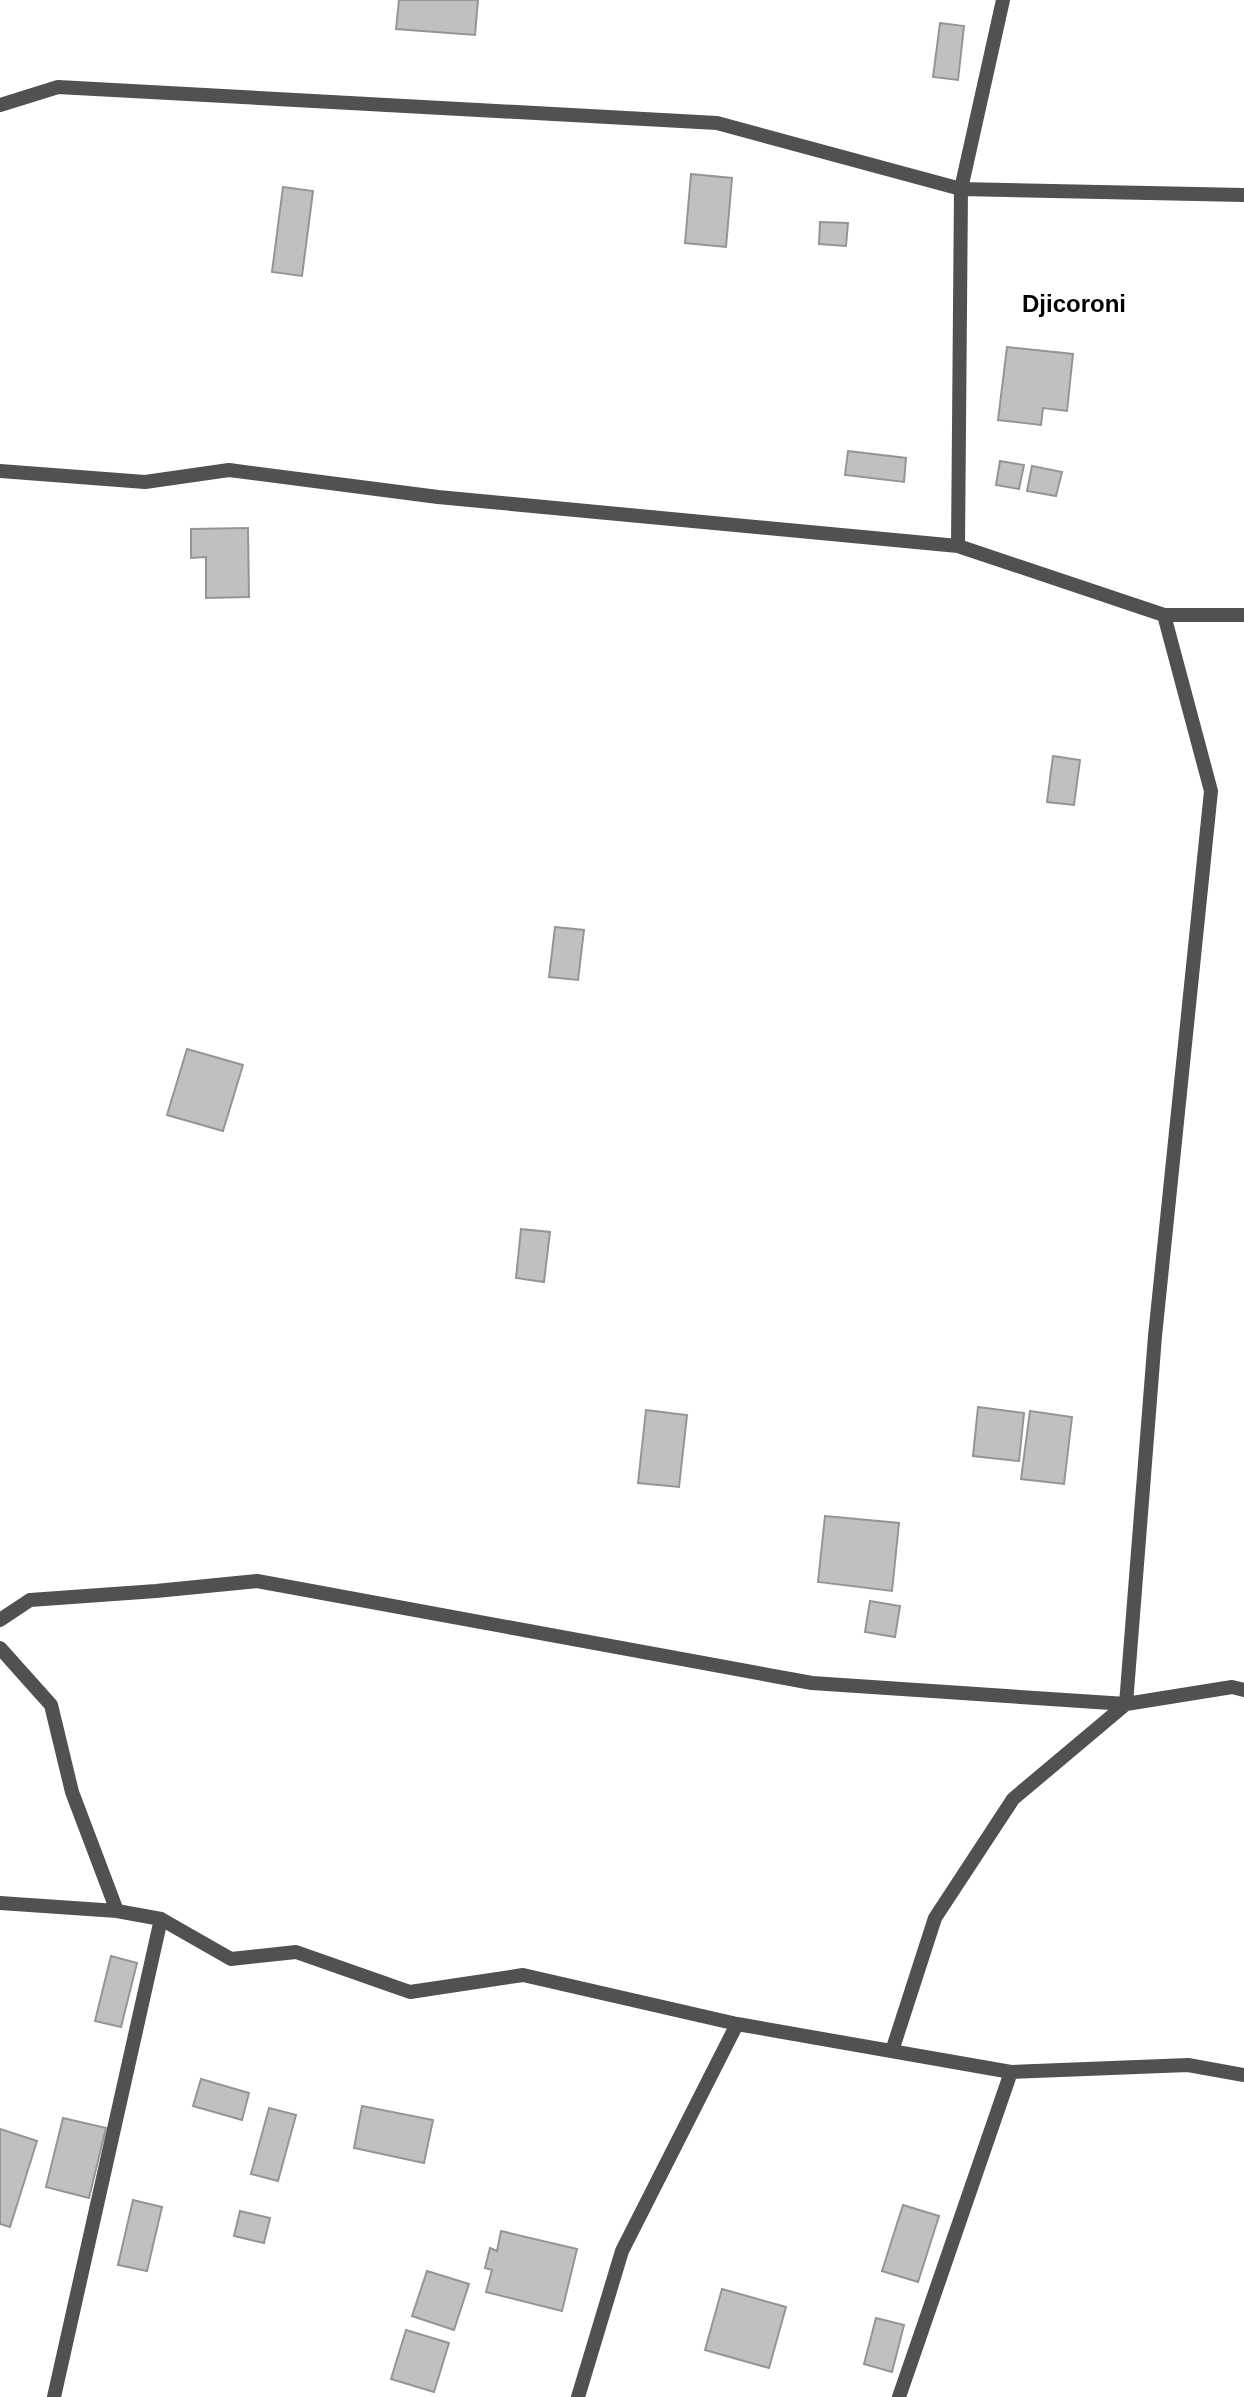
<svg xmlns="http://www.w3.org/2000/svg" width="1244" height="2397" font-family="Helvetica,sans-serif">
<rect width="100%" height="100%" fill="#fff"/>
<!-- building -->
<path fill="#c0c0c0" stroke="#959595" stroke-width="2" d="M399,0H478L475,35L396,29Z
M940,23L964,26L958,80L933,77Z
M691,174L732,178L726,247L685,243Z
M283,187L313,191L302,276L272,272Z
M820,222L848,223L846,246L819,244Z
M1007,347L1073,354L1067,411L1043,408L1041,425L998,420Z
M848,451L906,458L904,482L845,475Z
M1000,461L1024,465L1019,489L996,485Z
M1032,466L1062,472L1056,496L1027,491Z
M248,528L249,597L206,598V557L191,558V529Z
M1053,756L1080,760L1074,805L1047,802Z
M555,927L584,930L578,980L549,977Z
M187,1049L243,1065L223,1131L167,1115Z
M521,1229L550,1232L544,1282L516,1278Z
M978,1407L1024,1413L1019,1461L973,1456Z
M646,1410L687,1415L679,1487L638,1483Z
M1030,1411L1072,1417L1064,1484L1021,1479Z
M825,1516L899,1523L892,1591L818,1582Z
M870,1601L900,1606L895,1637L865,1632Z
M111,1956L137,1963L121,2027L95,2021Z
M201,2079L249,2093L242,2120L193,2106Z
M362,2106L433,2120L424,2163L354,2148Z
M269,2108L296,2115L278,2181L251,2174Z
M63,2118L106,2128L89,2198L46,2187Z
M0,2129L37,2141L10,2227L0,2224Z
M133,2200L162,2207L147,2271L118,2265Z
M903,2205L939,2216L918,2282L882,2271Z
M240,2211L270,2218L264,2243L234,2236Z
M501,2231L577,2249L562,2311L486,2292L492,2270L485,2268L490,2248L497,2251Z
M427,2271L469,2284L454,2330L412,2316Z
M722,2289L786,2307L769,2368L705,2350Z
M876,2318L904,2325L892,2372L864,2364Z
M406,2330L449,2343L434,2392L391,2379Z"/>
<g fill="none" stroke-linecap="round" stroke-linejoin="round">
<!-- minor -->
<path stroke="#515151" stroke-width="14" d="M0,105L58,87L717,123L961,189L1244,195
M0,471L145,482L229,470L438,497L958,546L1164,615H1244
M958,546L961,189L1003,0
M0,1620L30,1600L156,1591L257,1581L812,1683L1126,1704L1232,1687L1244,1690
M0,1648L51,1705L72,1792L117,1911
M0,1903L117,1911L161,1919L231,1959L296,1952L410,1992L523,1975L737,2024L1011,2072L1188,2065L1244,2075
M892,2051L935,1918L1013,1799L1126,1704L1155,1336L1211,791L1164,615
M54,2397L161,1919
M578,2397L622,2251L737,2024
M899,2397L1011,2072"/>
</g>
<g text-anchor="middle" stroke-width="5" stroke-linejoin="round" paint-order="stroke">
<!-- quarter labels -->
<g font-size="24" font-weight="bold" fill="#000" stroke="#fff">
<text x="1074" y="312">Djicoroni</text>
</g>
</g>
</svg>
